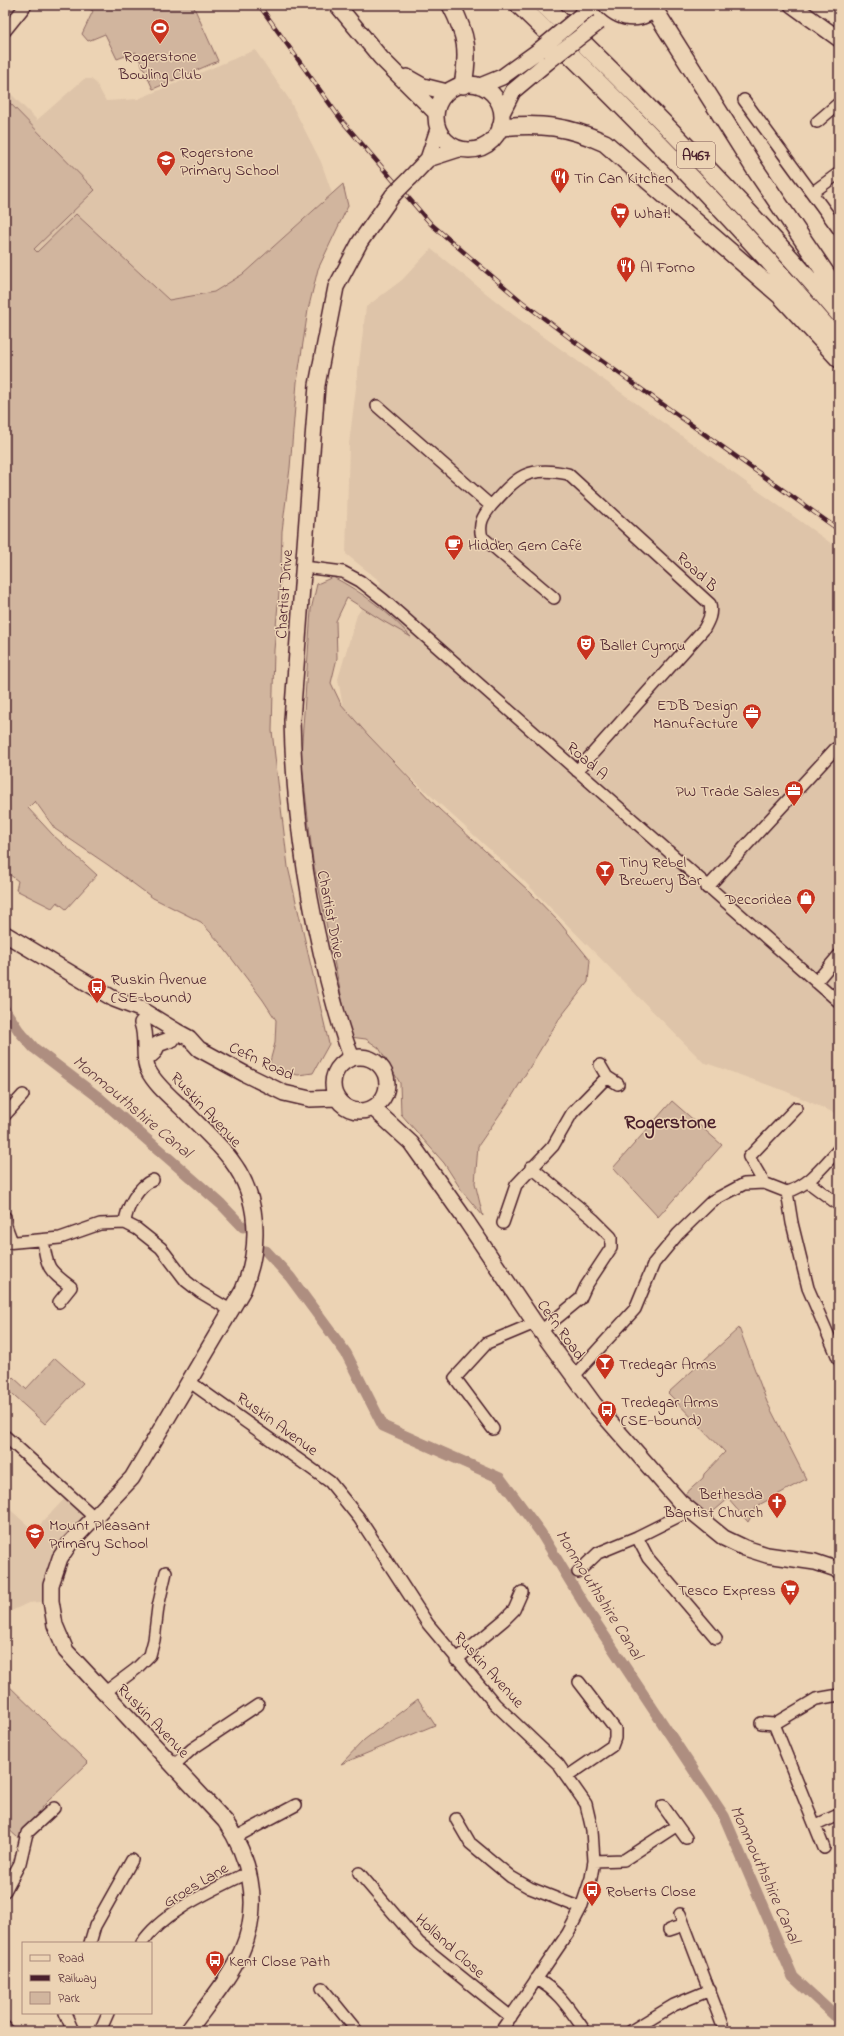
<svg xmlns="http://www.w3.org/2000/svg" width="844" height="2036" font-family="'Indie Flower',sans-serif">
<rect width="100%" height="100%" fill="#ecd3b4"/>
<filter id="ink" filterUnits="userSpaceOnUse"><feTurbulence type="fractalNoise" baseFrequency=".025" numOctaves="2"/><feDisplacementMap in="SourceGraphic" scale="8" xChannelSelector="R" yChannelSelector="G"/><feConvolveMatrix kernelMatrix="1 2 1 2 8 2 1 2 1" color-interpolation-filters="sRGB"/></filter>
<g filter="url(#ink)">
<!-- built -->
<path fill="#dec4a9" d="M255,50L289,99L321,162L332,193L243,274L214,292L169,300L76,214L37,253L5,219V88L37,120L84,79H91L96,83L106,101L138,99Z
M431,249L512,314L839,549V1115L785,1091L703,1062L522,879L408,775L344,712L338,679L357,615L381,582L346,554L349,444L366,307L402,280Z
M69,1494L94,1517L70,1543L51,1601L28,1603L5,1614V1505L34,1531Z"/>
<!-- green -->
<path fill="#d1b59e" stroke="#8e6a64" d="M5,5H26L13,22L5,15Z
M83,5H193L218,61L153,89L136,52L117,59L105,34L88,41L82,34L93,11Z
M5,98L95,190L34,249L37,252L76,214L169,300L214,292L243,274L343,184L348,206L318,269L308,310L297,382L290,468L282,531L281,569L274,650L272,731L288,867L329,1044L313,1073L298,1075L268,1069L275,1043L276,1020L263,1000L220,943L201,922L153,898L108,865L55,829L35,801L28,808L53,835L97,875L66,909L57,902L52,908L16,890L18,881L5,871Z
M333,577C362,592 389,612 411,637L383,621L347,598L336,621L337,658L331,683L341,704L368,735L439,809L529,891L559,922L590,960L588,982L559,1019L511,1098L478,1146L475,1183L483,1216L462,1191L444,1163L401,1114L400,1083L379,1048L366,1039L350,1037L313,861L301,756L311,610L317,584Z
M672,1101L722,1145L658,1217L613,1168Z
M739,1328L767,1402L806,1479L757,1506L748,1522L728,1499L708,1516L683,1496L703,1478L704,1474L725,1452L668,1393Z
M55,1358L83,1383L45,1424L5,1388V1385L13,1377L26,1389Z
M5,1682L88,1763L46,1803L18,1838L5,1826Z
M418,1699L435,1725L341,1764L364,1740Z"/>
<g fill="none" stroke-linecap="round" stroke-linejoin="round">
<!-- canal -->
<path stroke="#ae8e80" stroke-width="11" d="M5,1010L19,1031L34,1048L97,1096L221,1204L243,1227
M266,1251L290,1277L346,1353L383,1426L500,1478L541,1533L590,1614L724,1816L793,1977L835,2016H839"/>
<defs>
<path id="street" d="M5,31L26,5
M744,100L839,230
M817,122L839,103
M812,193L839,173
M377,406L491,506C483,516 478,524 482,537L554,598
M491,506C517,477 527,465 568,474L710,604C712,614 709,620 704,629L577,771
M304,567L343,572L360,581L384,600L839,1002
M707,888L835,749
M816,982L839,955
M600,1065L607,1077L618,1084
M5,1115L23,1095
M531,1167L593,1219L611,1237V1248L586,1286L580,1299L541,1331
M808,1182L839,1205
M764,1183L749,1157L796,1108
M787,1192L792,1223L808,1288L839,1360
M787,1192C810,1185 823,1166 839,1149
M5,1217L6,1226L12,1242
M125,1223L137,1229L161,1248L186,1281L200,1292L232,1311
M503,1223L516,1185L553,1146L572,1113L607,1077
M43,1240C47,1268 48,1270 71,1287L59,1302
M5,1243L60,1238L100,1224L125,1223C126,1208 138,1186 153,1180
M574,1376L635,1309L654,1263L678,1234L712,1201L744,1184L764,1183L787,1192
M190,1382L330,1482L359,1518L428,1624L495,1704L558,1764L586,1804L592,1830L594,1861L591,1878L581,1908L568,1933L501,2031
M493,1429L455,1378L487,1343L535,1323
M5,1436L94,1517
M637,1537L648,1558L716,1638
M578,1572L598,1553L637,1537L689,1511
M456,1660L504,1620L514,1610L522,1592
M104,1693L136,1669L150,1655L154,1640L158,1607L166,1572
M761,1723L774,1724L816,1699L839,1695
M774,1724L824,1848
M173,1766L192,1749L258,1705
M568,1776L612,1746L615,1738V1729L579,1682
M663,1806L686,1838
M456,1819L470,1843L511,1877L530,1888L581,1908
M816,1825L838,1815
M236,1837L296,1805
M594,1861L624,1860L676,1826
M359,1873L419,1943L511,2017
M5,1891L20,1863L27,1833L54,1808
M680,1914L722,2024
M669,1930L684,1925
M90,1943L95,1926L132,1860
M142,1943C162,1913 209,1892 241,1876L249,1874
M536,1979C560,1992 569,2009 585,2031
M322,1988L357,2031
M65,2013L73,2031
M5,2027L8,2031
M100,2031L108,2013
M631,2031L674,2005L710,1990"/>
<path id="secondary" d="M337,5L381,58L436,113
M606,5C621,21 643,23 658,5
M792,5L839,39
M407,77L423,86L447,92
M436 117a33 33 0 1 1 66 0a33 33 0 1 1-66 0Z
M480,86L502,77L538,51
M502,113L513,91L550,60
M428,159L459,149
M410,178L428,159L438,129
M5,934L114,999L140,1009L176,1031L189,1038L199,1049L245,1074L284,1093L310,1099L336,1098
M142,1023C148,1038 142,1058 148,1070C155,1085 173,1099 185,1111C200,1127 218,1142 231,1160C260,1198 261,1247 243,1290L132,1478L70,1543L60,1558L51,1585V1601L55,1625L66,1651L225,1821C238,1840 246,1858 250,1880C262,1944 223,1983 188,2031
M333 1084a27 27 0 1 1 54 0a27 27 0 1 1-54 0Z
M352,1058C341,1032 335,1006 328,980C306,895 294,808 292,720L317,385L336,287L360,242L393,195
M146,1059L154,1052L158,1044L172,1039
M373,1108L411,1143L467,1222L535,1323L594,1404L680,1502L724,1538L745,1548L767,1555L815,1562L836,1569L839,1572"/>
<path id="primary" d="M451,5C467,36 469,51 463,85
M519,5C631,112 738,223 839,341
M544,5C647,104 747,205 839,314
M654,9L755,169L839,293
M501,127C541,123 568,126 605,143L781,296L839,359"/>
</defs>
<!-- street casing -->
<use href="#street" stroke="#4a1f2b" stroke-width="14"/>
<!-- secondary casing -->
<use href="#secondary" stroke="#4a1f2b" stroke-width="18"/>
<!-- primary casing -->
<use href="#primary" stroke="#4a1f2b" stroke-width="20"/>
<!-- street -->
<use href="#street" stroke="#ecd3b4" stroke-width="11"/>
<!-- secondary -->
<use href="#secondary" stroke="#ecd3b4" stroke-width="15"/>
<!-- primary -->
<use href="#primary" stroke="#ecd3b4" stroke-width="17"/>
<defs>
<path id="rail" d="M259,5L342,121L431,224L521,301L578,344L839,530"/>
</defs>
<!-- rail casing -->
<use href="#rail" stroke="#4a1f2b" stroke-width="4.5"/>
<!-- rail -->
<use href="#rail" stroke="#ecd3b4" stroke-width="3" stroke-dasharray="9" stroke-linecap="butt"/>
<defs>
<path id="secondary-bridge" d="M538,51L585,12
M550,60L599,22
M393,195L410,178"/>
</defs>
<!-- secondary-bridge casing -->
<use href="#secondary-bridge" stroke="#4a1f2b" stroke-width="18" stroke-linecap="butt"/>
<!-- secondary-bridge -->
<use href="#secondary-bridge" stroke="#ecd3b4" stroke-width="15"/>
</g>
</g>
<!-- icons -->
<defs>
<symbol id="stadium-pin" viewBox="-11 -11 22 30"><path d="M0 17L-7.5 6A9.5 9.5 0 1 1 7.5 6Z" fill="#c8321e" stroke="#ecd3b4"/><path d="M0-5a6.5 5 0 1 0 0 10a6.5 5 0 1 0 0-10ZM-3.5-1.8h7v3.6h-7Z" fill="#fff"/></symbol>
<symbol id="school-pin" viewBox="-11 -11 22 30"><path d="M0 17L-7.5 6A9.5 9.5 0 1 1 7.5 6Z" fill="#c8321e" stroke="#ecd3b4"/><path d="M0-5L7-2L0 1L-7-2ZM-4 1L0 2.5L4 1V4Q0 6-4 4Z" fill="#fff"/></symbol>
<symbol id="restaurant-pin" viewBox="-11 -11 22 30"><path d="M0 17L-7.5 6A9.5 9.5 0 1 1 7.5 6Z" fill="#c8321e" stroke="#ecd3b4"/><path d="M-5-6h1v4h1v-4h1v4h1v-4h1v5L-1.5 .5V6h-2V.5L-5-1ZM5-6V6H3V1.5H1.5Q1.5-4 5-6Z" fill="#fff"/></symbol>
<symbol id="supermarket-pin" viewBox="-11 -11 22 30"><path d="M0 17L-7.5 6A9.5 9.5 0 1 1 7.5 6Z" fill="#c8321e" stroke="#ecd3b4"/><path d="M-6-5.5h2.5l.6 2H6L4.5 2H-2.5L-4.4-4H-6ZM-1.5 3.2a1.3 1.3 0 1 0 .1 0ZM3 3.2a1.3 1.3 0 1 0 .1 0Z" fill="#fff"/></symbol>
<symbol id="cafe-pin" viewBox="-11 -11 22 30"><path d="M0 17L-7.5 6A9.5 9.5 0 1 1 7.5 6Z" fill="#c8321e" stroke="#ecd3b4"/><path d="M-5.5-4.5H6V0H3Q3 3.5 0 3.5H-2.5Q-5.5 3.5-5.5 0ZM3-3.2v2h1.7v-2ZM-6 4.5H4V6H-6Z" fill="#fff"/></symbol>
<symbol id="theatre-pin" viewBox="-11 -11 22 30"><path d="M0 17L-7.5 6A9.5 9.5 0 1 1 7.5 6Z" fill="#c8321e" stroke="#ecd3b4"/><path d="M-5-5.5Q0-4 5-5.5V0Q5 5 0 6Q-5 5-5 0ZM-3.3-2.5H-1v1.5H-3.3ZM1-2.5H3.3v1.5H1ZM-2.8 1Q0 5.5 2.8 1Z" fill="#fff"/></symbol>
<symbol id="office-pin" viewBox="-11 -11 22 30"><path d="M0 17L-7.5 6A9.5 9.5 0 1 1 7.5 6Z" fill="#c8321e" stroke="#ecd3b4"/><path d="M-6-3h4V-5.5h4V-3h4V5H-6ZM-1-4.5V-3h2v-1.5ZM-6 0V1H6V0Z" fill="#fff"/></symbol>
<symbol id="bar-pin" viewBox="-11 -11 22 30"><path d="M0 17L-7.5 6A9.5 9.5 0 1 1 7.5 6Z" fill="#c8321e" stroke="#ecd3b4"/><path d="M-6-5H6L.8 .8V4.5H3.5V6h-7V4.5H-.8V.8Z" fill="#fff"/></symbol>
<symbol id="shop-pin" viewBox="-11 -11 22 30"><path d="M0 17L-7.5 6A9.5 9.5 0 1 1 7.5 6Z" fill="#c8321e" stroke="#ecd3b4"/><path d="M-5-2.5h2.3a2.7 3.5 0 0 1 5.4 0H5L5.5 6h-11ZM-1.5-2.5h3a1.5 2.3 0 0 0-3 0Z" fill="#fff"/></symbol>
<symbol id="bus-pin" viewBox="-11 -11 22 30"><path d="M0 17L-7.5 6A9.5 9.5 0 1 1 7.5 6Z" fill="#c8321e" stroke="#ecd3b4"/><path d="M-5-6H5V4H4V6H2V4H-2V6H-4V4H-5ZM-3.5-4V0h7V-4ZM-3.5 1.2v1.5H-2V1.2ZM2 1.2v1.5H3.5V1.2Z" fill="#fff"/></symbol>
<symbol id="church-pin" viewBox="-11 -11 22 30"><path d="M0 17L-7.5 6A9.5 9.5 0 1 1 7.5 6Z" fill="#c8321e" stroke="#ecd3b4"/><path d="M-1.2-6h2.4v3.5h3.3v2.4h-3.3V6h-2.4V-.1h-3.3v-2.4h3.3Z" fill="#fff"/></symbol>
</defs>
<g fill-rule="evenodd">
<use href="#stadium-pin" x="149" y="17" width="22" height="30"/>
<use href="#school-pin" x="155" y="149" width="22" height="30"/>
<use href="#restaurant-pin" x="549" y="166" width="22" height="30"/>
<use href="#supermarket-pin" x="609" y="201" width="22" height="30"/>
<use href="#restaurant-pin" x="615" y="255" width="22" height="30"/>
<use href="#cafe-pin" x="443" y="533" width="22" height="30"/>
<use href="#theatre-pin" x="575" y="633" width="22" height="30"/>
<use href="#office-pin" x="741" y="702" width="22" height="30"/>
<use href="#office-pin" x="783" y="779" width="22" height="30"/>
<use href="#bar-pin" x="594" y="859" width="22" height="30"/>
<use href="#shop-pin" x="795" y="887" width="22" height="30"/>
<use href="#bus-pin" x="86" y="976" width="22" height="30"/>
<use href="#bar-pin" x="594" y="1352" width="22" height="30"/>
<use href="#bus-pin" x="596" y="1399" width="22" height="30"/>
<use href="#church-pin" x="766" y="1491" width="22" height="30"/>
<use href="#school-pin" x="24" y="1522" width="22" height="30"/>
<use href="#supermarket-pin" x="779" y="1578" width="22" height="30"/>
<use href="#bus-pin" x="581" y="1879" width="22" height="30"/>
<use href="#bus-pin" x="204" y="1949" width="22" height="30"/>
</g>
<g text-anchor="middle" stroke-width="3" stroke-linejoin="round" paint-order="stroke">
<!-- shield labels -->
<rect fill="#ecd3b4" stroke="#7b5554" stroke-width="1" x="677" y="142" width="38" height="26" rx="3"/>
<g font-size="15" font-weight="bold" fill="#4a1f2b">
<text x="696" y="160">A467</text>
</g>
<!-- poi labels -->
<g font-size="16" fill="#4a1f2b" stroke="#ecd3b4" text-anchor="start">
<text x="160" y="61" text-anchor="middle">Rogerstone<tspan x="160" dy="18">Bowling Club</tspan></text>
<text x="180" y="157">Rogerstone<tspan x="180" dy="18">Primary School</tspan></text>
<text x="574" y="183">Tin Can Kitchen</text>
<text x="634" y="218">What!</text>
<text x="640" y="272">Al Forno</text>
<text x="468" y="550">Hidden Gem Café</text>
<text x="600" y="650">Ballet Cymru</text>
<text x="738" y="710" text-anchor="end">EDB Design<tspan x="738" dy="18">Manufacture</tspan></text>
<text x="780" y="796" text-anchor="end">PW Trade Sales</text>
<text x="619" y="867">Tiny Rebel<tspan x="619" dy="18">Brewery Bar</tspan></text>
<text x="792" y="904" text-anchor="end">Decoridea</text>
<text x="111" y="984">Ruskin Avenue<tspan x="111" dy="18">(SE-bound)</tspan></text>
<text x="619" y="1369">Tredegar Arms</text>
<text x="621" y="1407">Tredegar Arms<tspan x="621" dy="18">(SE-bound)</tspan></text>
<text x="763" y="1499" text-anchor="end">Bethesda<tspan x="763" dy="18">Baptist Church</tspan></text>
<text x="49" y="1530">Mount Pleasant<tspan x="49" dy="18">Primary School</tspan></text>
<text x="776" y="1595" text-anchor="end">Tesco Express</text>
<text x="606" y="1896">Roberts Close</text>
<text x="229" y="1966">Kent Close Path</text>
</g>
<!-- street labels -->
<g font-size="16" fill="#4a1f2b" stroke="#ecd3b4">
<text transform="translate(698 571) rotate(43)" y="6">Road B</text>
<text transform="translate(283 594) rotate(-86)" y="6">Chartist Drive</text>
<text transform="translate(588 760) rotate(41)" y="6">Road A</text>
<text transform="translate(332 914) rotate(79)" y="6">Chartist Drive</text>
<text transform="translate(262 1060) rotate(25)" y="6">Cefn Road</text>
<text transform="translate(207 1109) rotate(47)" y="6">Ruskin Avenue</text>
<text transform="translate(562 1329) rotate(54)" y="6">Cefn Road</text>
<text transform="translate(278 1423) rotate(36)" y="6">Ruskin Avenue</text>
<text transform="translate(490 1669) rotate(48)" y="6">Ruskin Avenue</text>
<text transform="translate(154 1720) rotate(46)" y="6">Ruskin Avenue</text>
<text transform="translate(195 1884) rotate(-31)" y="6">Groes Lane</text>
<text transform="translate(451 1945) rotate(42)" y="6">Holland Close</text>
</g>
<!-- water labels -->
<g font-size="17" font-style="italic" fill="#633b40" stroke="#ecd3b4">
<text transform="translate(133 1106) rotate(40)" y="6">Monmouthshire Canal</text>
<text transform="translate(600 1594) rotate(58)" y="6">Monmouthshire Canal</text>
<text transform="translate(766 1874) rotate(66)" y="6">Monmouthshire Canal</text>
</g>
<!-- district labels -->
<g font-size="20" font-weight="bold" fill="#4a1f2b" stroke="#ecd3b4">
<text x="670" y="1128">Rogerstone</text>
</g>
</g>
<!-- margin -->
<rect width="844" height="2036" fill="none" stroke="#ecd3b4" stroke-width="20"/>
<rect x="10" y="10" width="824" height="2016" fill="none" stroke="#4a1f2b" stroke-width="1.5" filter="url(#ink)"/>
<!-- legend -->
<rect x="22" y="1942" width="130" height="72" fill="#ecd3b4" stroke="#ab8b7d"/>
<rect x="30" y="1955" width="20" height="6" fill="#ecd3b4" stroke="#ab8b7d"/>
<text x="58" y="1962" font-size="12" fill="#4a1f2b">Road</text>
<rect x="30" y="1975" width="20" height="6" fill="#4a1f2b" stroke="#ab8b7d"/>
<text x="58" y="1982" font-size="12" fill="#4a1f2b">Railway</text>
<rect x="30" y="1992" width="20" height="12" fill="#d1b59e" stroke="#ab8b7d"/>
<text x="58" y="2002" font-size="12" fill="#4a1f2b">Park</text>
</svg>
